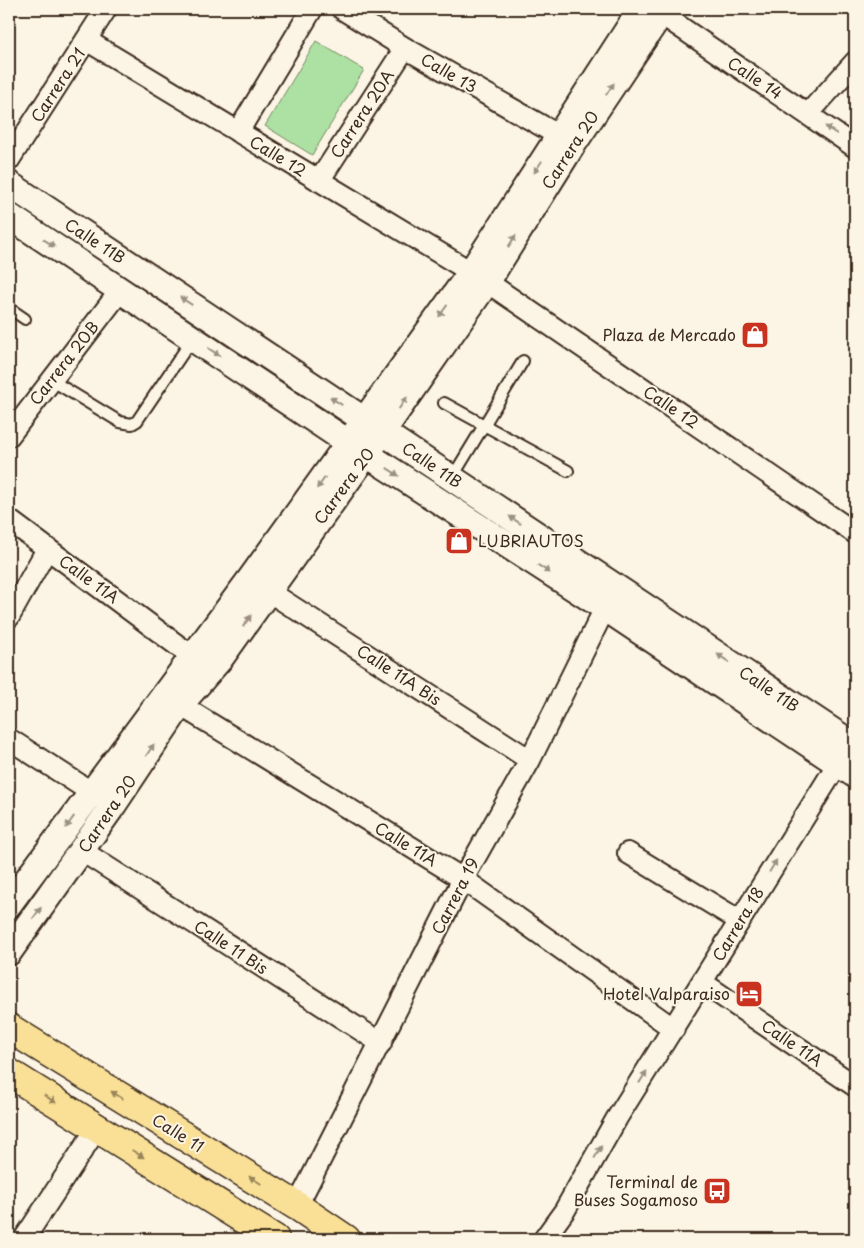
<svg xmlns="http://www.w3.org/2000/svg" width="864" height="1248" font-family="'Playpen Sans',sans-serif">
<rect width="100%" height="100%" fill="#fcf5e5"/>
<filter id="ink" filterUnits="userSpaceOnUse"><feTurbulence type="fractalNoise" baseFrequency=".02" numOctaves="2"/><feDisplacementMap in="SourceGraphic" scale="10" xChannelSelector="R" yChannelSelector="G"/><feConvolveMatrix kernelMatrix="1 2 1 2 8 2 1 2 1" color-interpolation-filters="sRGB"/></filter>
<g filter="url(#ink)">
<!-- green -->
<path fill="#ace1a3" stroke="#748660" d="M316,41L364,70L312,155L265,126Z"/>
<g fill="none" stroke-linecap="round" stroke-linejoin="round">
<defs>
<path id="service" d="M9,308L25,319
M51,380L120,422L132,424L137,421L193,338
M444,403L568,471
M452,478L523,361"/>
<path id="minor" d="M342,9L405,48L558,135
M654,9L855,147
M86,40L471,272
M808,114L855,62
M238,132L312,9
M9,160L106,9
M319,181L405,48
M487,282L855,533
M9,436L120,291
M9,520L193,657
M268,591L530,760
M9,617L47,549
M180,705L463,879L674,1029
M9,739L91,792
M82,851L381,1043
M628,853L740,921
M703,983L855,1086
M297,1206L463,879L530,760L605,608L614,597
M24,1239L97,1128
M544,1239L565,1210L617,1118L845,752"/>
<path id="tertiary" d="M9,184L855,746
M9,216L349,443L605,608L855,775
M9,904L251,578L471,272L641,9
M9,952L112,807L180,705L220,659L383,431L487,282L572,146L664,9"/>
<path id="primary" d="M9,1028L297,1206L346,1239
M9,1073L275,1239"/>
</defs>
<!-- service casing -->
<use href="#service" stroke="#3b2a1e" stroke-width="14"/>
<!-- minor casing -->
<use href="#minor" stroke="#3b2a1e" stroke-width="24"/>
<!-- tertiary casing -->
<use href="#tertiary" stroke="#3b2a1e" stroke-width="29"/>
<!-- primary casing -->
<use href="#primary" stroke="#3b2a1e" stroke-width="31"/>
<!-- service -->
<use href="#service" stroke="#fcf5e5" stroke-width="10"/>
<!-- minor -->
<use href="#minor" stroke="#fcf5e5" stroke-width="20"/>
<!-- tertiary -->
<use href="#tertiary" stroke="#fcf5e5" stroke-width="25"/>
<!-- primary -->
<use href="#primary" stroke="#f9e096" stroke-width="28"/>
</g>
<!-- one-way arrows -->
<defs><path id="oneway-solid" d="M-6-.8H1V-3.2L6.5 0L1 3.2V.8H-6Z" transform="scale(1.25)"/></defs>
<g fill="#9c9082">
<use href="#oneway-solid" transform="translate(610 89) rotate(-56)"/>
<use href="#oneway-solid" transform="translate(831 130) rotate(-146)"/>
<use href="#oneway-solid" transform="translate(538 167) rotate(123)"/>
<use href="#oneway-solid" transform="translate(512 241) rotate(-58)"/>
<use href="#oneway-solid" transform="translate(49 243) rotate(34)"/>
<use href="#oneway-solid" transform="translate(186 301) rotate(-147)"/>
<use href="#oneway-solid" transform="translate(443 311) rotate(126)"/>
<use href="#oneway-solid" transform="translate(214 352) rotate(34)"/>
<use href="#oneway-solid" transform="translate(336 401) rotate(-147)"/>
<use href="#oneway-solid" transform="translate(403 403) rotate(-55)"/>
<use href="#oneway-solid" transform="translate(393 472) rotate(33)"/>
<use href="#oneway-solid" transform="translate(321 483) rotate(126)"/>
<use href="#oneway-solid" transform="translate(515 520) rotate(-146)"/>
<use href="#oneway-solid" transform="translate(544 569) rotate(33)"/>
<use href="#oneway-solid" transform="translate(247 621) rotate(-55)"/>
<use href="#oneway-solid" transform="translate(723 658) rotate(-146)"/>
<use href="#oneway-solid" transform="translate(150 750) rotate(-56)"/>
<use href="#oneway-solid" transform="translate(70 822) rotate(125)"/>
<use href="#oneway-solid" transform="translate(773 866) rotate(-59)"/>
<use href="#oneway-solid" transform="translate(37 913) rotate(-54)"/>
<use href="#oneway-solid" transform="translate(643 1077) rotate(-58)"/>
<use href="#oneway-solid" transform="translate(598 1152) rotate(-60)"/>
</g>
<g fill="#9a855a">
<use href="#oneway-solid" transform="translate(117 1095) rotate(-148)"/>
<use href="#oneway-solid" transform="translate(50 1099) rotate(32)"/>
<use href="#oneway-solid" transform="translate(138 1154) rotate(32)"/>
<use href="#oneway-solid" transform="translate(255 1180) rotate(-148)"/>
</g>
</g>
<!-- icons -->
<defs>
<symbol id="shop-square" viewBox="-11 -11 22 22"><rect x="-9" y="-9" width="18" height="18" rx="4" fill="#c8321e" stroke="#fcf5e5"/><path d="M-5-2.5h2.3a2.7 3.5 0 0 1 5.4 0H5L5.5 6h-11ZM-1.5-2.5h3a1.5 2.3 0 0 0-3 0Z" fill="#fff"/></symbol>
<symbol id="hotel-square" viewBox="-11 -11 22 22"><rect x="-9" y="-9" width="18" height="18" rx="4" fill="#c8321e" stroke="#fcf5e5"/><path d="M-6-4.5h1.5V1H6V5H4.5V3h-9V5H-6ZM-4 0a1.8 1.8 0 1 1 3.6 0ZM.5 0V-2.5h3Q6-2.5 6 0Z" fill="#fff"/></symbol>
<symbol id="bus-square" viewBox="-11 -11 22 22"><rect x="-9" y="-9" width="18" height="18" rx="4" fill="#c8321e" stroke="#fcf5e5"/><path d="M-5-6H5V4H4V6H2V4H-2V6H-4V4H-5ZM-3.5-4V0h7V-4ZM-3.5 1.2v1.5H-2V1.2ZM2 1.2v1.5H3.5V1.2Z" fill="#fff"/></symbol>
</defs>
<g fill-rule="evenodd">
<use href="#shop-square" x="739" y="319" width="32" height="32"/>
<use href="#shop-square" x="443" y="525" width="32" height="32"/>
<use href="#hotel-square" x="733" y="978" width="32" height="32"/>
<use href="#bus-square" x="701" y="1175" width="32" height="32"/>
</g>
<g text-anchor="middle" stroke-width="4" stroke-linejoin="round" paint-order="stroke">
<!-- street labels -->
<g font-size="16" fill="#3b2a1e" stroke="#fcf5e5">
<text transform="translate(449 73) rotate(30)" y="6">Calle 13</text>
<text transform="translate(755 78) rotate(34)" y="6">Calle 14</text>
<text transform="translate(58 85) rotate(-57)" y="6">Carrera 21</text>
<text transform="translate(362 114) rotate(-57)" y="6">Carrera 20A</text>
<text transform="translate(570 150) rotate(-57)" y="6">Carrera 20</text>
<text transform="translate(278 156) rotate(31)" y="6">Calle 12</text>
<text transform="translate(95 241) rotate(33)" y="6">Calle 11B</text>
<text transform="translate(64 363) rotate(-52)" y="6">Carrera 20B</text>
<text transform="translate(671 407) rotate(34)" y="6">Calle 12</text>
<text transform="translate(432 465) rotate(34)" y="6">Calle 11B</text>
<text transform="translate(344 486) rotate(-54)" y="6">Carrera 20</text>
<text transform="translate(89 579) rotate(36)" y="6">Calle 11A</text>
<text transform="translate(399 675) rotate(33)" y="6">Calle 11A Bis</text>
<text transform="translate(769 689) rotate(34)" y="6">Calle 11B</text>
<text transform="translate(107 814) rotate(-56)" y="6">Carrera 20</text>
<text transform="translate(406 844) rotate(31)" y="6">Calle 11A</text>
<text transform="translate(455 896) rotate(-63)" y="6">Carrera 19</text>
<text transform="translate(738 924) rotate(-59)" y="6">Carrera 18</text>
<text transform="translate(231 947) rotate(33)" y="6">Calle 11 Bis</text>
<text transform="translate(792 1043) rotate(34)" y="6">Calle 11A</text>
<text transform="translate(178 1133) rotate(32)" y="6">Calle 11</text>
</g>
<!-- poi labels -->
<g font-size="16" fill="#3b2a1e" stroke="#fcf5e5" text-anchor="end">
<text x="736" y="341">Plaza de Mercado</text>
<text x="478" y="547" text-anchor="start">LUBRIAUTOS</text>
<text x="730" y="1000">Hotel Valparaiso</text>
<text x="698" y="1188">Terminal de<tspan x="698" dy="18">Buses Sogamoso</tspan></text>
</g>
</g>
<!-- margin -->
<rect width="864" height="1248" fill="none" stroke="#fcf5e5" stroke-width="30"/>
<rect x="15" y="15" width="834" height="1218" fill="none" stroke="#3b2a1e" stroke-width="2" filter="url(#ink)"/>
</svg>
